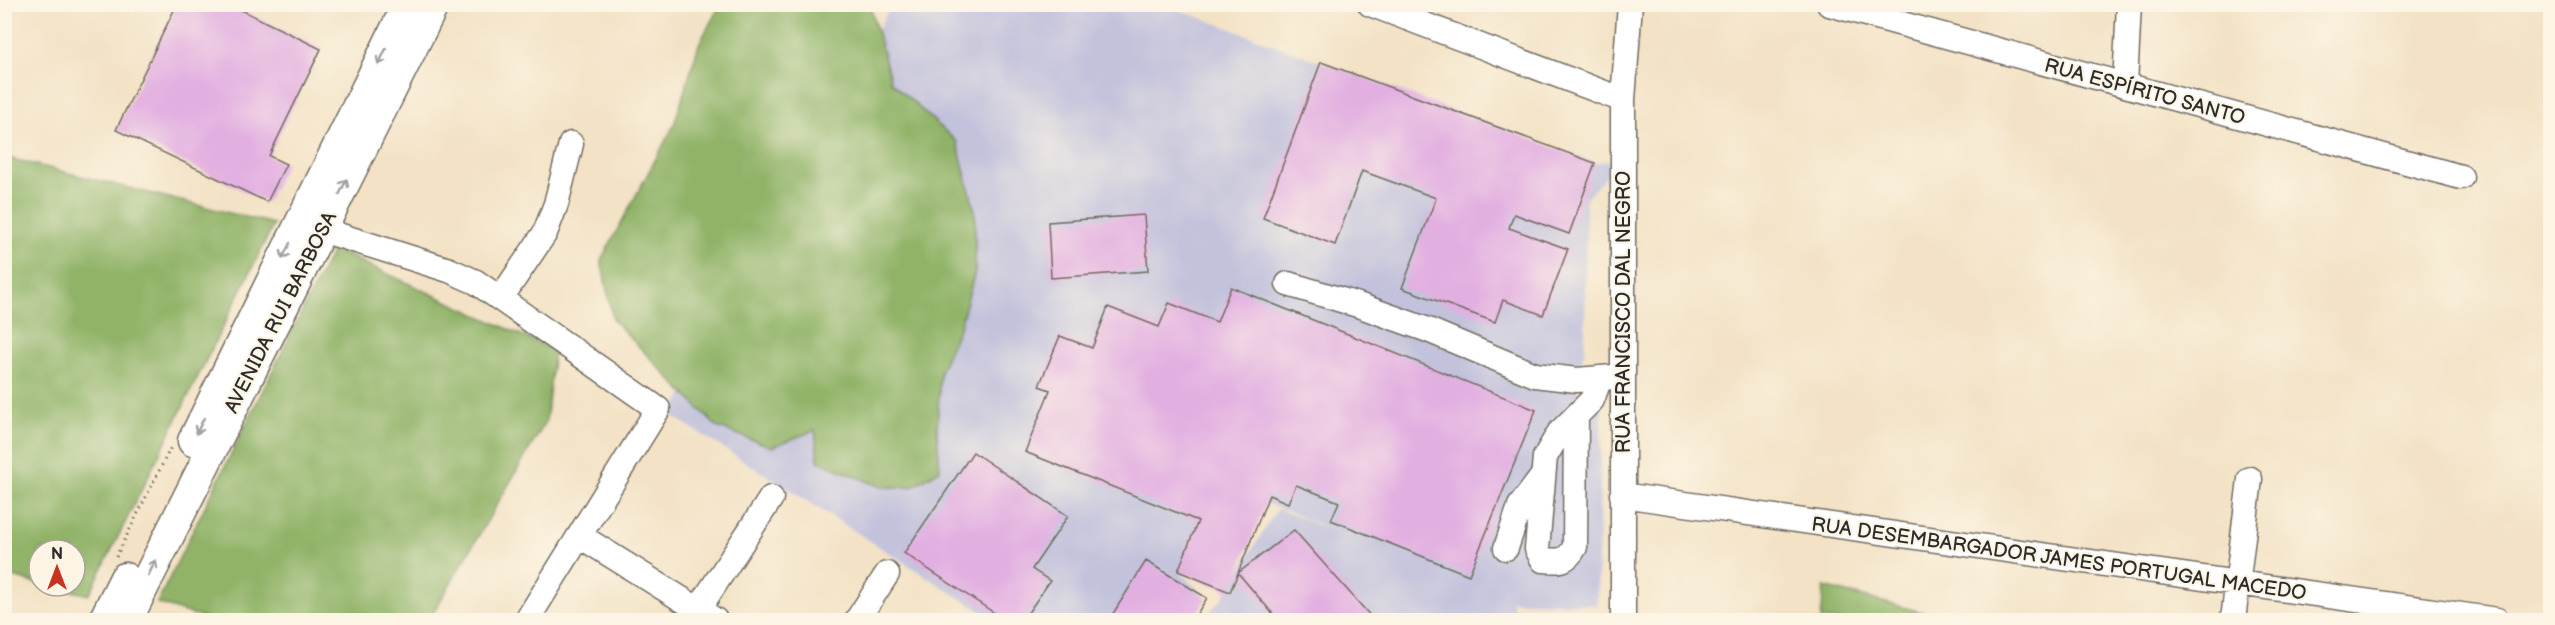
<svg xmlns="http://www.w3.org/2000/svg" width="2555" height="625" font-family="'Balsamiq Sans',sans-serif">
<rect width="100%" height="100%" fill="#fcf5e5"/>
<filter id="ink" filterUnits="userSpaceOnUse"><feTurbulence type="fractalNoise" baseFrequency=".0167" numOctaves="2"/><feDisplacementMap in="SourceGraphic" scale="12" xChannelSelector="R" yChannelSelector="G"/><feConvolveMatrix kernelMatrix="1 2 1 2 8 2 1 2 1" color-interpolation-filters="sRGB"/></filter>
<filter id="wash" filterUnits="userSpaceOnUse"><feTurbulence type="fractalNoise" baseFrequency=".008" numOctaves="4" result="noise"/><feDisplacementMap in="SourceGraphic" scale="24" xChannelSelector="R" yChannelSelector="G"/><feGaussianBlur stdDeviation="1.35" result="paint"/><feColorMatrix in="noise" values="0 0 0 0 0 0 0 0 0 0 0 0 0 0 0 0 0 1.4 0 .05"/><feComposite in="paint" operator="in"/></filter>
<g filter="url(#wash)">
<rect width="100%" height="100%" fill="#f3e2c5"/>
<!-- industrial -->
<path fill="#c2c2dc" fill-rule="evenodd" d="M891,5H1166L1595,163L1623,158L1586,198L1585,348L1574,390L1602,395L1597,605L1511,601L1518,620H1202L1221,600L1228,589L1179,572L1207,598L1192,620H995L671,415ZM1266,503L1354,538L1355,539L1277,509L1232,583Z"/>
<!-- forest -->
<path fill="#90b368" stroke="#5e6f4a" stroke-width="1.5" d="M720,5H870L891,82L957,142L975,211V272L960,326L940,372L937,430L940,470L911,487H882L818,461L815,430L772,447L717,427L613,320L601,260L674,125L699,44Z
M4,157L274,224L89,595L50,586H75V550H39V584L5,575Z
M333,249L554,350L546,421L429,620H210L157,603Z
M1824,587L1953,620H1821Z"/>
<g id="blocks">
<!-- building -->
<path fill="#e2afe1" d="M177,4H229L321,49L269,156L286,164L267,202L116,130Z
M1321,62L1595,163L1569,234L1514,214L1509,228L1568,249L1543,315L1503,300L1495,322L1402,288L1436,198L1362,171L1335,245L1263,218Z
M1144,215L1148,271L1051,278L1048,222Z
M1231,287L1536,410L1469,575L1331,520L1339,502L1296,485L1288,503L1269,495L1238,573L1294,530L1374,620H1278L1238,573L1230,592L1178,571L1198,521L1025,452L1050,390L1039,386L1060,336L1092,348L1108,307L1159,327L1169,303L1217,322Z
M973,452L1068,516L1032,569L1050,581L1023,620H1005L904,553Z
M1146,561L1207,598L1193,620H1109Z"/>
</g>
</g>
<g filter="url(#ink)">
<use href="#blocks" fill-opacity="0" stroke="#716b61" stroke-width="1.5"/>
<g fill="none" stroke-linecap="round" stroke-linejoin="round">
<defs>
<path id="minor" d="M1370,4L1623,100
M1829,4L2461,177
M2125,85L2129,4
M322,230L449,270L476,282L658,409L527,620
M1288,284L1358,305L1428,330L1535,375L1577,380L1613,377
M501,298L545,233L556,204L571,144
M1576,416L1575,547C1566,563 1559,561 1543,560L1537,549L1545,457L1559,433L1592,400L1600,378
M1622,495L2497,620
M580,536L715,620
M1506,548L1520,506L1542,477
M698,610L771,498
M857,620L887,574
M1623,620V100L1630,4
M2233,620L2250,479"/>
<path id="major" d="M193,441L408,4
M104,620L125,578
M127,620L434,4"/>
</defs>
<!-- minor casing -->
<use href="#minor" stroke="#716b61" stroke-width="27"/>
<!-- major casing -->
<use href="#major" stroke="#716b61" stroke-width="33"/>
<!-- path -->
<path stroke="#716b61" stroke-width="3" stroke-dasharray="1.5 4.5" stroke-linecap="butt" d="M116,557L171,447"/>
<!-- minor -->
<use href="#minor" stroke="#fff" stroke-width="24"/>
<!-- major -->
<use href="#major" stroke="#fff" stroke-width="30"/>
</g>
<!-- one-way arrows -->
<defs><path id="oneway-shaft" d="M-6 0H5M1.5-3L5.5 0L1.5 3" fill="none" stroke-width="1.6" stroke-linecap="round" stroke-linejoin="round" transform="scale(1.5)"/></defs>
<g stroke="#a0a0a0">
<use href="#oneway-shaft" transform="translate(382 57) rotate(116)"/>
<use href="#oneway-shaft" transform="translate(343 187) rotate(-64)"/>
<use href="#oneway-shaft" transform="translate(286 251) rotate(116)"/>
<use href="#oneway-shaft" transform="translate(200 426) rotate(116)"/>
<use href="#oneway-shaft" transform="translate(152 568) rotate(-64)"/>
</g>
</g>
<g text-anchor="middle" stroke-width="4.5" stroke-linejoin="round" paint-order="stroke">
<!-- street labels -->
<g font-size="20" fill="#2b2b2b" stroke="#fcf5e5">
<text transform="translate(2145 91) rotate(15)" y="7">RUA ESPÍRITO SANTO</text>
<text transform="translate(280 312) rotate(-63)" y="7">AVENIDA RUI BARBOSA</text>
<text transform="translate(1623 312) rotate(-90)" y="7">RUA FRANCISCO DAL NEGRO</text>
<text transform="translate(2059 558) rotate(8)" y="7">RUA DESEMBARGADOR JAMES PORTUGAL MACEDO</text>
</g>
</g>
<!-- margin -->
<rect width="2555" height="625" fill="none" stroke="#fcf5e5" stroke-width="24"/>
<!-- north arrow -->
<g transform="translate(57 568)"><circle r="28" fill="#fcf5e5" stroke="#a8a49b" stroke-width="1.5"/>
<path d="M0-4.5L10 22L0 15L-10 22Z" fill="#c8321e"/>
<text y="-9" font-size="16" font-weight="bold" text-anchor="middle" fill="#2b2b2b">N</text>
</g>
</svg>
